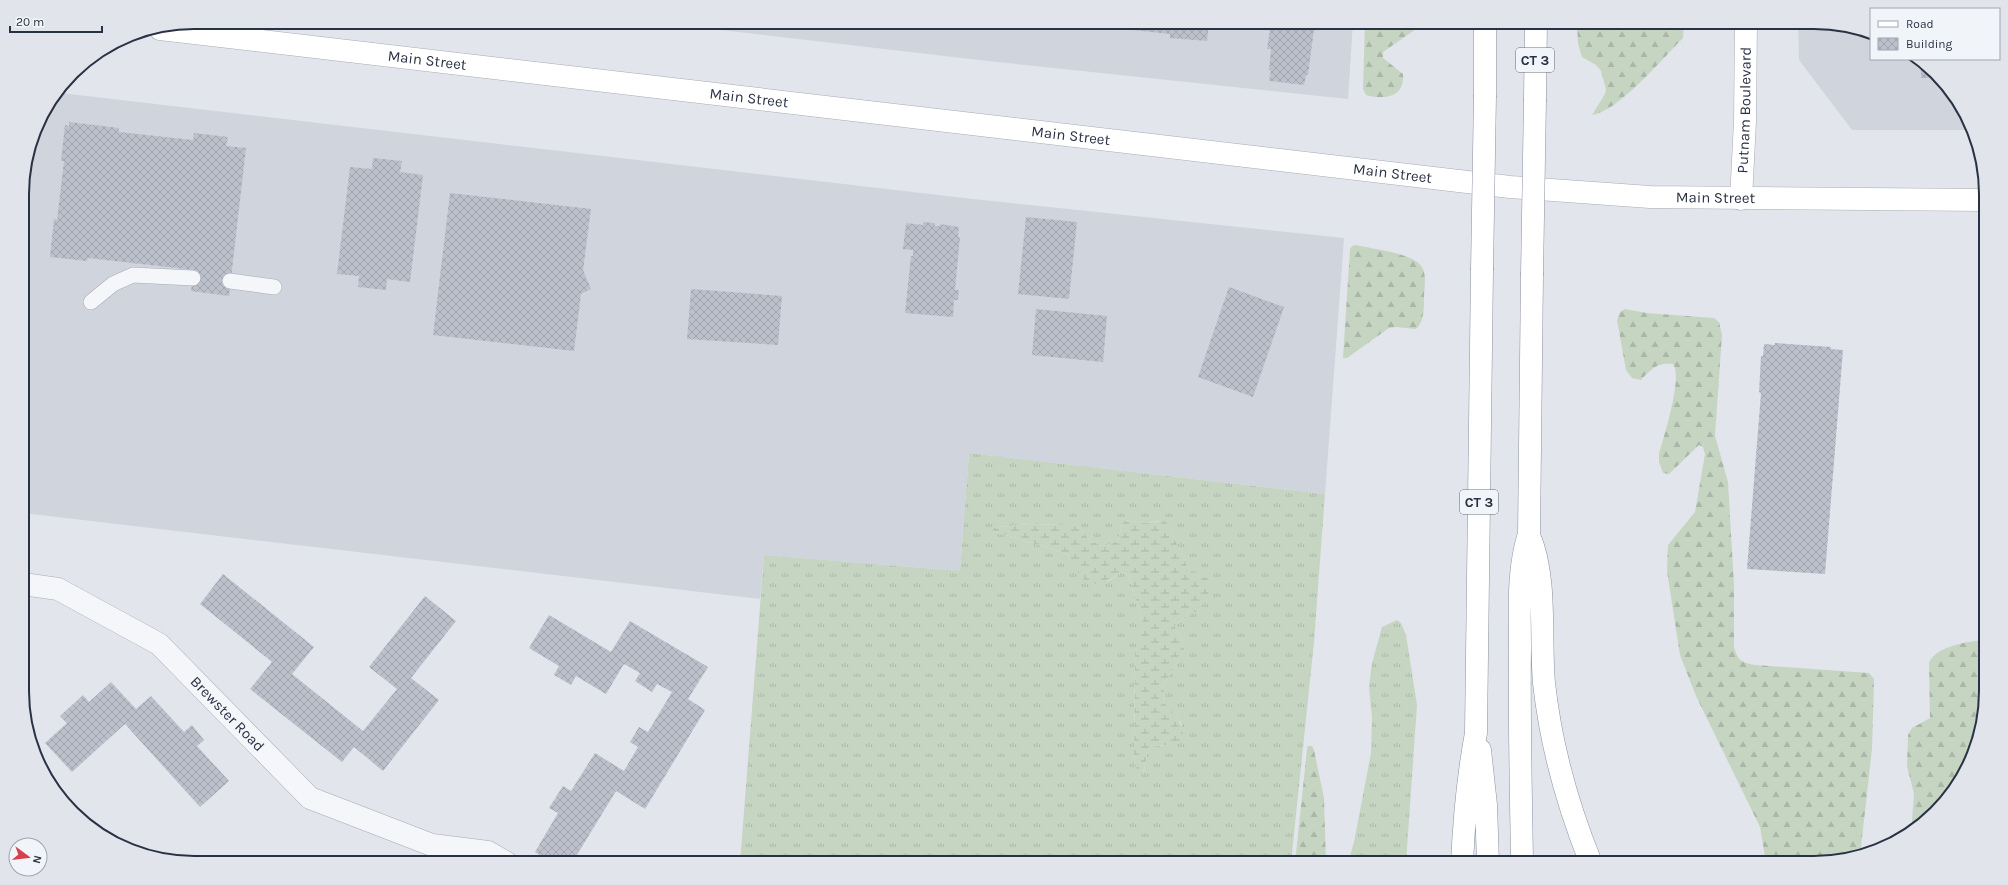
<svg xmlns="http://www.w3.org/2000/svg" width="2008" height="885" font-family="Karla,sans-serif">
<defs>
<pattern id="grass-tufts" width="24" height="20" patternUnits="userSpaceOnUse"><rect width="24" height="20" fill="#c6d5c2"/><path d="M3 7l-1-3M5 7V3M7 7l1-3M15 17l-1-3M17 17v-4M19 17l1-3" fill="none" stroke="#aab7a8"/></pattern>
<pattern id="forest-firs" width="22" height="20" patternUnits="userSpaceOnUse"><rect width="22" height="20" fill="#c6d5c2"/><path d="M5 1l3.5 6h-7zM16 11l3.5 6h-7z" fill="#aab7a8"/></pattern>
<pattern id="wetland-marsh" width="20" height="14" patternUnits="userSpaceOnUse"><rect width="20" height="14" fill="#c6d5c2"/><path d="M1 5h8M5 5V1M11 12h8M15 12V8" fill="none" stroke="#aab7a8"/></pattern>
<pattern id="building-cross-hatch" width="8" height="8" patternUnits="userSpaceOnUse"><rect width="8" height="8" fill="#bbc0cb"/><path d="M0 0l8 8M0 8l8-8" fill="none" stroke="#a1a5b0"/></pattern>
</defs>
<rect width="100%" height="100%" fill="#e2e5eb"/>
<!-- built -->
<path fill="#cfd4dd" d="M652,22H1353L1348,99L979,60Z
M1798,22H1814L1871,33V59H1920L1950,89L1973,130H1852L1799,60Z
M61,93L964,198L1344,238L1325,494L969,453L960,571L764,555L760,599L23,513L22,197L24,176L40,118Z"/>
<!-- grass -->
<path fill="url(#grass-tufts)" fill-rule="evenodd" d="M969,453L1325,494L1314,642L1291,863H740L764,555L960,571ZM1126,520L1143,523L1159,521L1169,527L1188,568L1208,580L1199,611L1189,615L1175,625L1176,630L1184,643V650L1165,683L1163,702L1182,724L1174,745L1152,746L1148,750L1144,771L1136,768L1134,755L1135,652L1143,629V623L1129,576L1122,572L1108,581L1082,577L1070,558L1065,553L992,531L993,528L997,527L1031,524L1069,525L1079,527L1090,541L1104,546L1118,541L1122,524Z
M1397,620L1401,623L1406,635L1417,705L1406,863H1348L1354,842L1371,753L1372,718L1369,686L1372,663L1382,627Z"/>
<!-- forest -->
<path fill="url(#forest-firs)" d="M1365,22H1417L1418,24L1416,29L1383,52V58L1403,74C1405,98 1384,100 1366,95L1363,89Z
M1577,22H1684L1683,38C1664,57 1618,112 1592,115L1605,94L1606,89L1601,71L1596,65L1582,57L1578,44Z
M1356,245C1372,249 1414,253 1422,267C1427,275 1424,289 1424,298C1424,308 1424,322 1416,329L1396,327L1389,328L1347,358H1343L1350,249L1352,246Z
M1625,309L1647,313L1714,318L1719,322L1722,335L1715,436L1728,482L1734,585V647C1738,661 1741,662 1755,665L1869,673L1874,679L1872,749L1860,856L1825,863H1766L1760,827L1696,696L1680,655L1667,571L1668,545L1695,512L1705,454L1703,447L1699,445L1669,474L1663,473L1659,462V454C1664,436 1683,377 1673,364C1657,362 1651,369 1641,380L1632,378L1626,370L1617,320L1620,312Z
M1986,640C1986,694 1984,750 1951,795C1940,809 1923,821 1911,833L1914,794L1907,766L1908,735L1912,728L1930,718L1929,663C1935,646 1970,641 1986,640Z
M1308,746H1312L1314,750L1324,798L1326,863H1295L1307,749Z"/>
<!-- wetland -->
<path fill="url(#wetland-marsh)" d="M1126,520L1143,523L1165,521L1169,527L1188,568L1208,579C1212,592 1205,600 1199,611L1189,615L1175,625L1176,630L1184,643V650L1165,683L1163,702C1173,713 1185,723 1183,738L1174,745L1152,746L1148,750L1144,770L1139,772L1136,768L1134,755L1135,652L1143,629V623L1129,576L1122,572C1111,579 1093,591 1082,577C1075,570 1073,560 1065,553L992,531L993,528L997,527L1031,524L1069,525L1079,527L1090,541L1104,546L1118,541L1122,524Z"/>
<!-- building -->
<path fill="url(#building-cross-hatch)" d="M1059,22H1209L1207,41L1170,38V34Z
M1312,22L1311,29H1314L1308,75H1306L1304,85L1269,81L1271,70H1269L1271,49H1267L1271,23Z
M1921,61L1939,78H1921Z
M69,122L119,128V132L193,140L194,133L228,137L226,146L246,148L229,296L191,291L194,270L88,258L87,261L50,257L54,219L57,220L64,161H61L65,125L69,126Z
M373,158L402,161L400,172L423,175L410,282L387,279L386,290L358,287L359,276L337,274L350,167L372,169Z
M450,193L591,209L583,270L591,289L581,294L574,351L433,335Z
M1026,217L1077,222L1069,299L1018,294Z
M923,222L935,223V226H940V224L959,227L958,237H960L955,290H959L958,300H954L953,317L905,313L911,256H913V250L903,249L906,223L923,225Z
M1229,287L1284,307L1253,397L1198,377Z
M691,289L782,296L778,345L687,339Z
M1036,309L1107,316L1103,362L1032,355Z
M1775,343L1831,347V349L1843,350L1825,574L1747,569L1761,393L1759,392L1761,356H1763L1764,344L1775,345Z
M223,574L314,647L292,674L363,731L397,689L369,667L425,596L456,621L411,678L439,700L383,771L354,747L342,762L250,689L272,662L200,604Z
M549,615L611,652L630,621L708,667L688,699L705,710L645,809L616,791L572,863H552L535,852L558,813L549,808L563,786L571,791L595,753L624,771L638,747L630,742L639,727L648,732L672,692L657,684L652,692L635,681L640,673L624,664L606,694L576,676L571,685L554,675L559,666L529,648Z
M111,682L136,709L151,696L184,732L192,725L204,740L197,746L229,781L200,807L125,724L72,772L45,743L67,723L60,716L83,695L89,702Z"/>
<g fill="none" stroke-linecap="round" stroke-linejoin="round">
<defs>
<path id="lane" d="M230,281L274,287
M91,302L113,284L133,275L193,278"/>
<g id="street">
<path id="s1" d="M23,584L58,589L159,644L310,798L432,845L488,852L507,863"/>
</g>
<g id="secondary">
<path id="s2" d="M160,29L1510,187L1650,197L1985,200"/>
<path id="s3" d="M1741,199L1745,121L1746,22"/>
</g>
<path id="highway" d="M1485,95V22
M1535,99L1536,22
M1530,538C1547,578 1540,639 1544,683C1551,746 1567,804 1591,863
M1480,750L1486,805L1488,863
M1462,863C1464,819 1468,776 1476,733L1482,270
M1522,863C1521,792 1519,720 1520,649C1520,611 1517,571 1529,534L1532,275"/>
</defs>
<!-- lane casing -->
<use href="#lane" stroke="#a7abb6" stroke-width="16"/>
<!-- street casing -->
<use href="#street" stroke="#a7abb6" stroke-width="23"/>
<!-- secondary casing -->
<use href="#secondary" stroke="#a7abb6" stroke-width="23"/>
<!-- highway casing -->
<use href="#highway" stroke="#8891a3" stroke-width="23"/>
<!-- lane -->
<use href="#lane" stroke="#f5f6f9" stroke-width="15"/>
<!-- street -->
<use href="#street" stroke="#f5f6f9" stroke-width="22"/>
<!-- secondary -->
<use href="#secondary" stroke="#fff" stroke-width="22"/>
<!-- highway -->
<use href="#highway" stroke="#fff" stroke-width="22"/>
<defs>
<path id="highway-bridge" d="M1482,270L1485,95
M1532,275L1535,99"/>
</defs>
<!-- highway-bridge casing -->
<use href="#highway-bridge" stroke="#8891a3" stroke-width="23" stroke-linecap="butt"/>
<!-- highway-bridge -->
<use href="#highway-bridge" stroke="#fff" stroke-width="22"/>
</g>
<g text-anchor="middle" stroke-width="3" stroke-linejoin="round" paint-order="stroke">
<!-- shield labels -->
<g fill="#f1f4f8" stroke="#656c7a" stroke-width="1">
<rect x="1516" y="48" width="38" height="24" rx="3"/>
<rect x="1460" y="490" width="38" height="24" rx="3"/>
</g>
<g font-size="14" font-weight="bold" fill="#293144">
<text x="1535" y="65">CT 3</text>
<text x="1479" y="507">CT 3</text>
</g>
<!-- street labels -->
<g font-size="15" fill="#293144" stroke="#f1f4f8">
<text dy="5" stroke="none"><textPath href="#s2" startOffset="269">Main Street</textPath></text>
<text dy="5" stroke="none"><textPath href="#s2" startOffset="593">Main Street</textPath></text>
<text dy="5" stroke="none"><textPath href="#s3" startOffset="89">Putnam Boulevard</textPath></text>
<text dy="5" stroke="none"><textPath href="#s2" startOffset="917">Main Street</textPath></text>
<text dy="5" stroke="none"><textPath href="#s2" startOffset="1241">Main Street</textPath></text>
<text dy="5" stroke="none"><textPath href="#s2" startOffset="1565">Main Street</textPath></text>
<text dy="5" stroke="none"><textPath href="#s1" startOffset="248">Brewster Road</textPath></text>
</g>
</g>
<!-- crop -->
<path d="M0 0H2008V885H0ZM194 29H1814A165 165 0 0 1 1979 194V691A165 165 0 0 1 1814 856H194A165 165 0 0 1 29 691V194A165 165 0 0 1 194 29Z" fill="#e1e4ea" fill-rule="evenodd"/>
<path fill="none" stroke="#293144" stroke-width="2" d="M194 29H1814A165 165 0 0 1 1979 194V691A165 165 0 0 1 1814 856H194A165 165 0 0 1 29 691V194A165 165 0 0 1 194 29Z"/>
<!-- legend -->
<rect x="1870" y="8" width="130" height="52" fill="#f1f4f8" stroke="#a1a6b0"/>
<rect x="1878" y="21" width="20" height="6" fill="#ffffff" stroke="#a1a6b0"/>
<text x="1906" y="28" font-size="12" fill="#293144">Road</text>
<rect x="1878" y="38" width="20" height="12" fill="url(#building-cross-hatch)" stroke="#a1a6b0"/>
<text x="1906" y="48" font-size="12" fill="#293144">Building</text>
<!-- north arrow -->
<g transform="translate(28 857) rotate(105)"><circle r="19" fill="#f1f4f8" stroke="#a1a6b0"/>
<path d="M0-3L7 15L0 10L-7 15Z" fill="#d6404e"/>
<text y="-6" font-size="11" font-weight="bold" text-anchor="middle" fill="#293144">N</text>
</g>
<!-- scale -->
<path d="M10 26v6h92v-6" fill="none" stroke="#293144" stroke-width="2"/>
<text x="16" y="26" font-size="12" fill="#293144" stroke="#f1f4f8" stroke-width="3" paint-order="stroke">20 m</text>
</svg>
